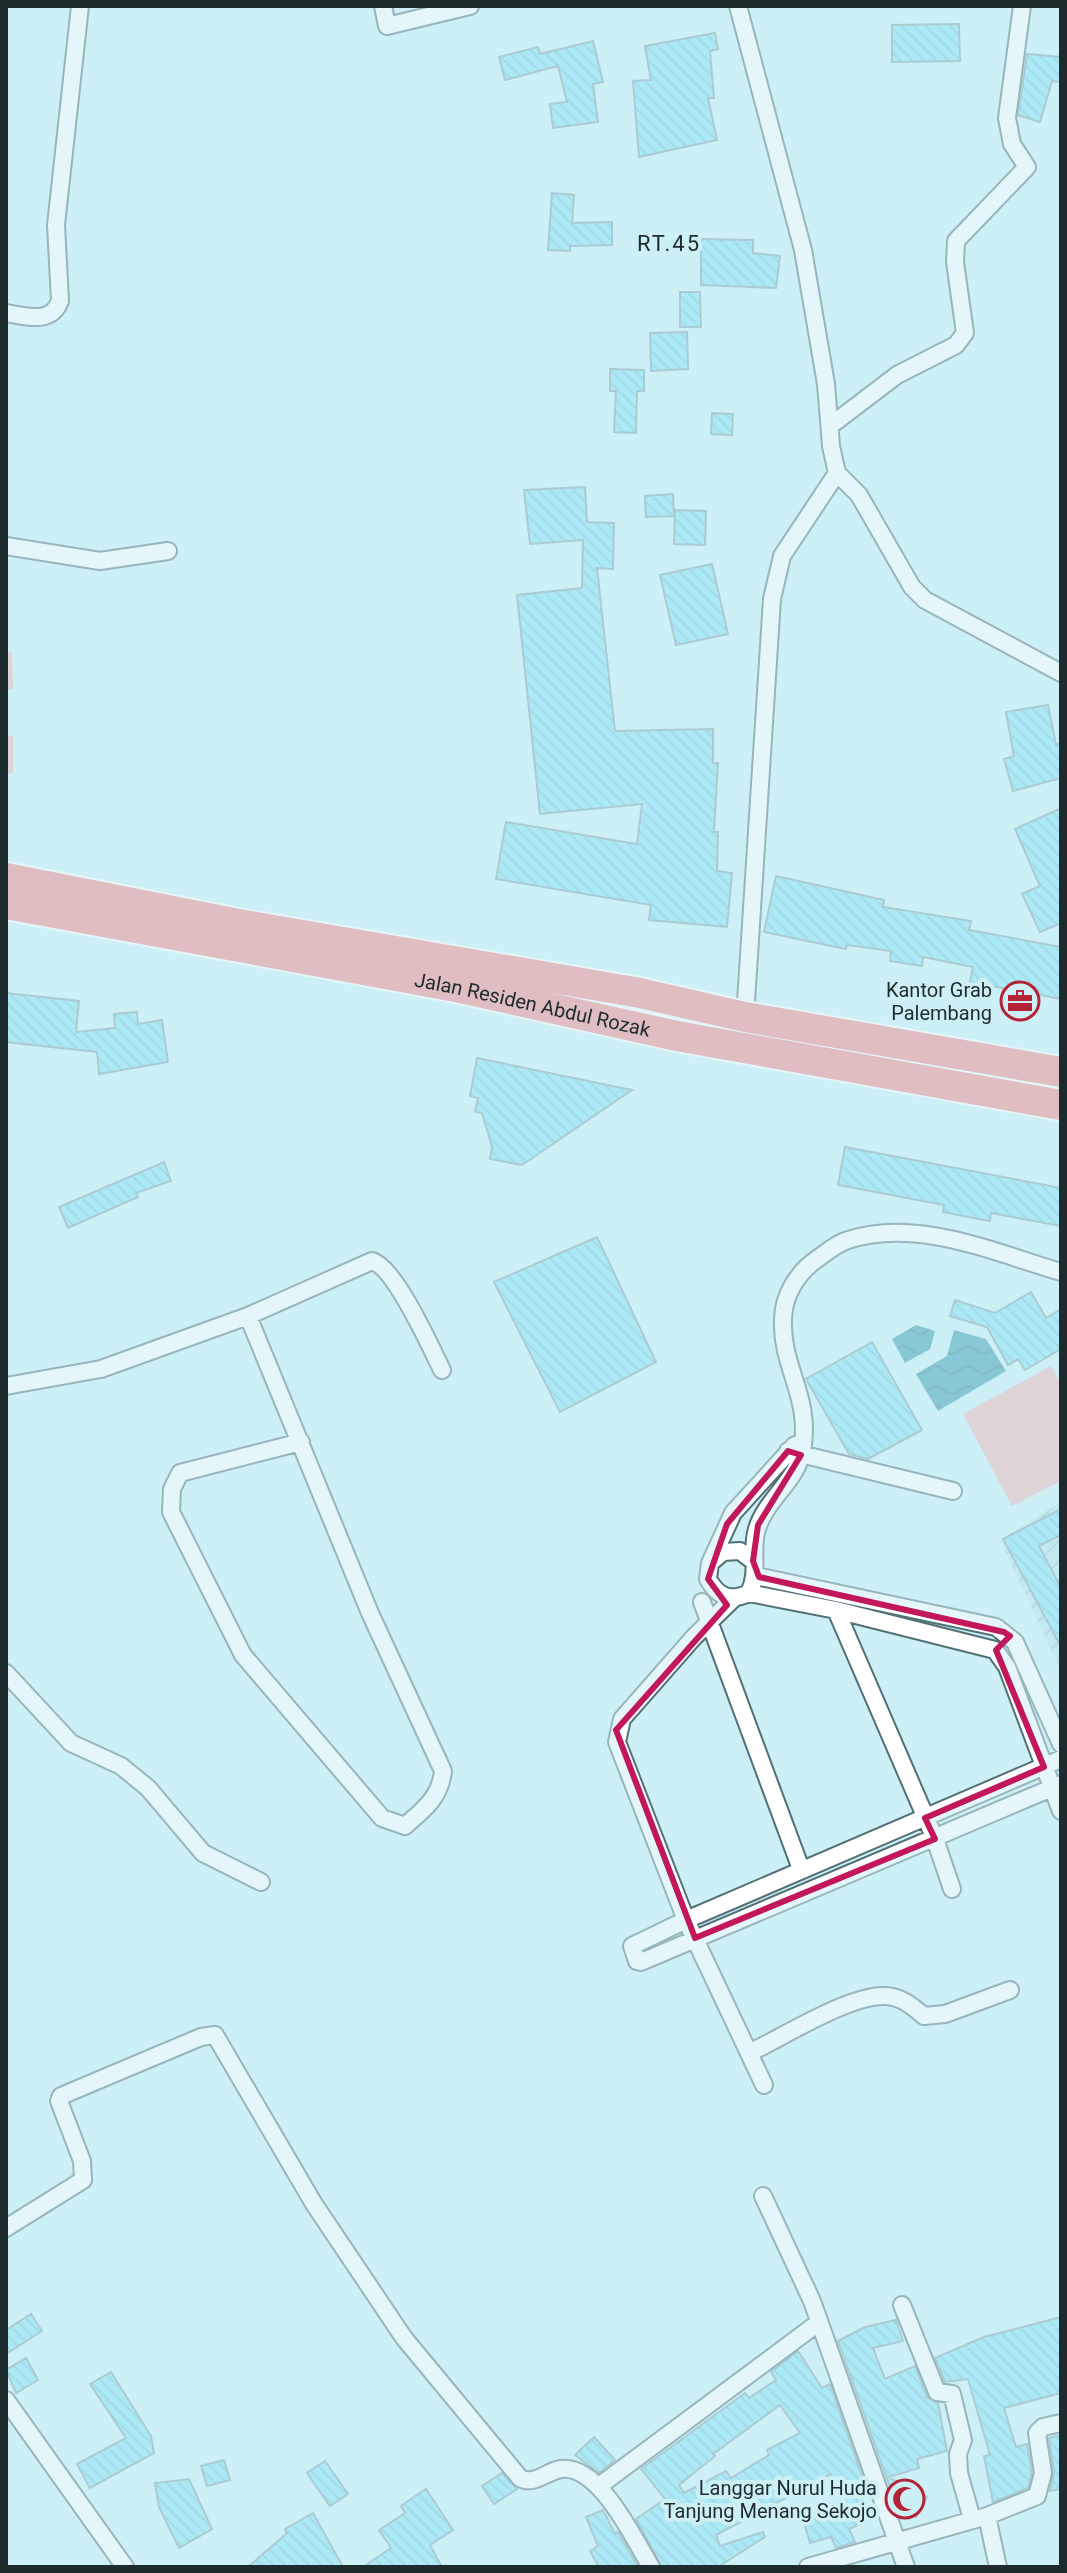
<svg xmlns="http://www.w3.org/2000/svg" width="1067" height="2573" font-family="Roboto,sans-serif">
<defs>
<pattern id="industrial-furrows" width="10" height="10" patternUnits="userSpaceOnUse" patternTransform="scale(2)"><rect width="10" height="10" fill="#b8e2eb"/><path d="M-1 1l2-2M0 10L10 0M9 11l2-2" fill="none" stroke="#9ec2ca"/></pattern>
<pattern id="water-waves" width="16" height="10" patternUnits="userSpaceOnUse" patternTransform="scale(2)"><rect width="16" height="10" fill="#3499ac"/><path d="M0 5q4-4 8 0t8 0" fill="none" stroke="#2b7d8c"/></pattern>
<pattern id="building-back-hatch" width="6" height="6" patternUnits="userSpaceOnUse" patternTransform="scale(2)"><rect width="6" height="6" fill="#83e3f7"/><path d="M-1 5l2 2M0 0l6 6M5-1l2 2" fill="none" stroke="#71c3d4"/></pattern>
</defs>
<rect width="100%" height="100%" fill="#cdeff6"/>
<!-- industrial -->
<path fill="url(#industrial-furrows)" d="M1061,1502V1671L1000,1540Z"/>
<!-- pitch -->
<path fill="#f2b1af" d="M6,652H12L13,689H6Z
M6,736H13V773H6Z
M1051,1366L1061,1384V1481L1012,1506L963,1414Z"/>
<!-- water -->
<path fill="url(#water-waves)" d="M916,1325L935,1331L930,1349L905,1363L892,1339Z
M954,1330L986,1339L1006,1371L938,1411L916,1374L947,1356Z"/>
<!-- building -->
<path fill="url(#building-back-hatch)" stroke="#7f9fa6" stroke-width="2" fill-rule="evenodd" d="M959,24L960,61L892,62V25Z
M715,33L718,49L710,51L714,98H708L717,140L639,157L633,81L651,80L645,46Z
M593,41L603,82L593,84L598,122L553,128L550,104L567,102L558,66L505,80L499,57L538,47L540,54Z
M1027,54L1061,57V82L1052,81L1040,122L1018,115Z
M552,193L574,195L572,223L612,222V245L570,246V251L548,250Z
M701,239L753,240V253L780,256L776,288L701,285Z
M680,292H700L701,327H680Z
M687,332L688,369L651,371L650,333Z
M610,369L644,370V391H637L636,433L614,432L616,391H610Z
M712,413L733,414L732,435L711,434Z
M585,487L587,522L614,523L613,569L597,568L615,731L713,729V763H718L714,832H718L717,871L732,873L727,927L649,920L651,905L496,879L506,822L637,844L642,804L540,814L517,595L582,588L583,540L530,544L524,490Z
M673,494L674,516L646,517L645,496Z
M675,510L706,511L705,545L674,544Z
M712,564L728,634L676,645L660,575Z
M1048,705L1056,745L1061,743V778L1013,791L1004,759L1014,756L1006,712Z
M1061,808V923L1040,932L1022,894L1040,886L1015,829Z
M776,876L884,900L883,907L971,921L969,930L1061,947V999L970,982L973,967L923,957L922,966L890,961L891,951L847,945L846,949L764,932Z
M6,993L79,1001L76,1032L115,1028L114,1014L137,1012L138,1024L162,1020L168,1062L99,1074L97,1052L6,1042Z
M477,1058L632,1090L522,1165L490,1159L492,1147L482,1113L475,1112L478,1098L470,1096Z
M845,1147L1061,1188V1226L991,1213L990,1221L979,1219L943,1212L944,1205L838,1185Z
M164,1162L171,1181L136,1193L138,1197L68,1228L59,1207Z
M597,1237L656,1362L560,1412L494,1282Z
M1031,1292L1046,1318L1061,1309V1349L1025,1370L1018,1359L1008,1365L987,1327L950,1316L955,1300L995,1313Z
M872,1342L922,1430L868,1459L849,1454L806,1379Z
M1061,1509V1535L1039,1546L1061,1588V1647L1003,1539Z
M31,2314L42,2331L6,2354V2330Z
M1061,2317V2393L1004,2408L1016,2447L1027,2444L1032,2472L1028,2488L993,2502L984,2456L990,2455L968,2379L945,2382L935,2358L984,2337Z
M896,2320L903,2341L873,2348L885,2379L915,2366L927,2397L938,2403L947,2451L917,2459L919,2468L888,2477L927,2497L916,2517L897,2507L838,2341L865,2327Z
M798,2351L822,2388L830,2384L868,2493L857,2488L871,2519L849,2529L855,2542L836,2548L831,2537L810,2543L803,2519L845,2506L831,2474L716,2535L720,2546L763,2532L765,2537L718,2567H662L636,2519L665,2499L641,2469L745,2393L749,2398L776,2380L771,2372ZM780,2405L800,2433L767,2450L769,2455L731,2478L726,2471L684,2493L679,2485L715,2456L713,2454Z
M26,2358L38,2380L16,2393L6,2370Z
M111,2372L151,2436L154,2453L90,2488L77,2464L126,2438L90,2384Z
M1061,2435V2489L1050,2491L1054,2472L1049,2438Z
M594,2437L615,2460L599,2473L575,2455Z
M224,2460L230,2480L207,2486L201,2466Z
M325,2461L348,2494L330,2506L307,2473Z
M502,2473L517,2489L494,2504L482,2486Z
M189,2479L212,2529L179,2548L159,2507L155,2483Z
M426,2489L453,2530L430,2545L442,2567H363L391,2548L379,2530L405,2513L401,2506Z
M603,2510L615,2534L618,2532L638,2567H599L590,2551L598,2546L586,2517Z
M313,2513L343,2567H248L287,2533L285,2529Z"/>
<g fill="none" stroke-linecap="round" stroke-linejoin="round">
<defs>
<path id="street" d="M383,6L387,26L470,6
M738,6L803,250L826,384L831,446L837,473L859,495L912,587L925,600L1061,673
M6,313C26,316 51,325 60,301L56,225L80,6
M830,426L897,375L956,345L965,333L955,262L956,241L1027,167L1012,144L1007,118L1022,6
M6,546L100,561L168,551
M745,1017L772,599L782,556L837,473
M248,1316L370,1613L443,1771C440,1798 424,1809 405,1826L382,1818L243,1655L171,1512L172,1489L180,1473L301,1442
M6,1386L101,1369L248,1316L372,1261C395,1267 431,1348 442,1370
M788,1451L953,1491
M711,1561L733,1513L795,1445
M753,1561L740,1551L723,1552L710,1563L708,1579C718,1597 730,1602 749,1593C760,1572 750,1551 757,1529C766,1499 797,1481 802,1451C812,1397 781,1368 783,1320C783,1296 797,1273 817,1259C826,1253 837,1243 848,1240C917,1217 995,1253 1061,1272
M756,1576L996,1627L1015,1642L1061,1744
M749,1593L836,1610L995,1650L1007,1667L1061,1811
M733,1599L694,1637L622,1719L617,1742L686,1920L764,2085
M702,1602L801,1869
M836,1610L935,1839L952,1889
M6,1673L71,1743L121,1766L148,1788L203,1853L261,1882
M1061,1759L686,1920L632,1946L637,1961L641,1962L1061,1784
M749,2053C783,2037 850,1994 886,1996C902,1997 912,2006 924,2016L945,2014L1010,1990
M763,2196L812,2301L906,2567
M6,2228L83,2180L82,2161L59,2101L61,2096L201,2037L215,2035L314,2204L404,2338L520,2478C534,2486 547,2471 561,2469C599,2464 634,2539 651,2567
M902,2305L937,2392L952,2394L963,2440L958,2454L959,2473L972,2519
M6,2400L125,2567
M599,2486L818,2323
M987,2516L998,2567
M808,2567L987,2516L1037,2496L1043,2473L1037,2433L1043,2427L1061,2423"/>
<g id="highway">
<path d="M6,878L238,924L640,993L745,1017L1061,1072"/>
<path id="s1" d="M6,904L456,987L677,1036L1061,1105"/>
</g>
</defs>
<!-- street casing -->
<use href="#street" stroke="#527177" stroke-width="20"/>
<!-- highway casing -->
<use href="#highway" stroke="#fff" stroke-width="34"/>
<!-- street -->
<use href="#street" stroke="#fff" stroke-width="16"/>
<!-- highway -->
<use href="#highway" stroke="#f48082" stroke-width="30"/>
</g>
<!-- marked area -->
<path d="M0 0H1067V2573H0ZM788,1451L801,1455L758,1525L753,1561L759,1577L1004,1632L1010,1636L996,1650L1044,1767L925,1818L935,1839L695,1938L616,1730L727,1605L708,1579L727,1524Z" fill="#cdeff6" fill-opacity=".55" fill-rule="evenodd"/>
<path fill="none" stroke="#c2185b" stroke-width="6" stroke-linejoin="round" d="M788,1451L801,1455L758,1525L753,1561L759,1577L1004,1632L1010,1636L996,1650L1044,1767L925,1818L935,1839L695,1938L616,1730L727,1605L708,1579L727,1524Z"/>
<!-- icons -->
<defs>
<symbol id="office-ring" viewBox="-11 -11 22 22"><circle r="9.5" fill="#cdeff6" stroke="#b52336" stroke-width="1.5"/><path d="M-6-3h4V-5.5h4V-3h4V5H-6ZM-1-4.5V-3h2v-1.5ZM-6 0V1H6V0Z" fill="#b52336"/></symbol>
<symbol id="mosque-ring" viewBox="-11 -11 22 22"><circle r="9.5" fill="#cdeff6" stroke="#b52336" stroke-width="1.5"/><path d="M3.5-4.9A6 6 0 1 0 3.5 4.9A5 5 0 1 1 3.5-4.9Z" fill="#b52336"/></symbol>
</defs>
<g fill-rule="evenodd">
<use href="#office-ring" x="998" y="979" width="44" height="44"/>
<use href="#mosque-ring" x="883" y="2477" width="44" height="44"/>
</g>
<g text-anchor="middle" stroke-width="8" stroke-linejoin="round" paint-order="stroke">
<!-- poi labels -->
<g font-size="20" fill="#1e2b2d" stroke="#cdeff6" text-anchor="end">
<text x="992" y="997">Kantor Grab<tspan x="992" dy="23">Palembang</tspan></text>
<text x="877" y="2495">Langgar Nurul Huda<tspan x="877" dy="23">Tanjung Menang Sekojo</tspan></text>
</g>
<!-- street labels -->
<g font-size="20" fill="#1e2b2d" stroke="#cdeff6">
<text dy="7" stroke="none"><textPath href="#s1" startOffset="536">Jalan Residen Abdul Rozak</textPath></text>
</g>
<!-- neighbourhood labels -->
<g font-size="22" letter-spacing="2" fill="#1e2b2d" stroke="#cdeff6">
<text x="669" y="251">RT.45</text>
</g>
</g>
<!-- border -->
<rect width="1067" height="2573" fill="none" stroke="#1e2b2d" stroke-width="16"/>
</svg>
